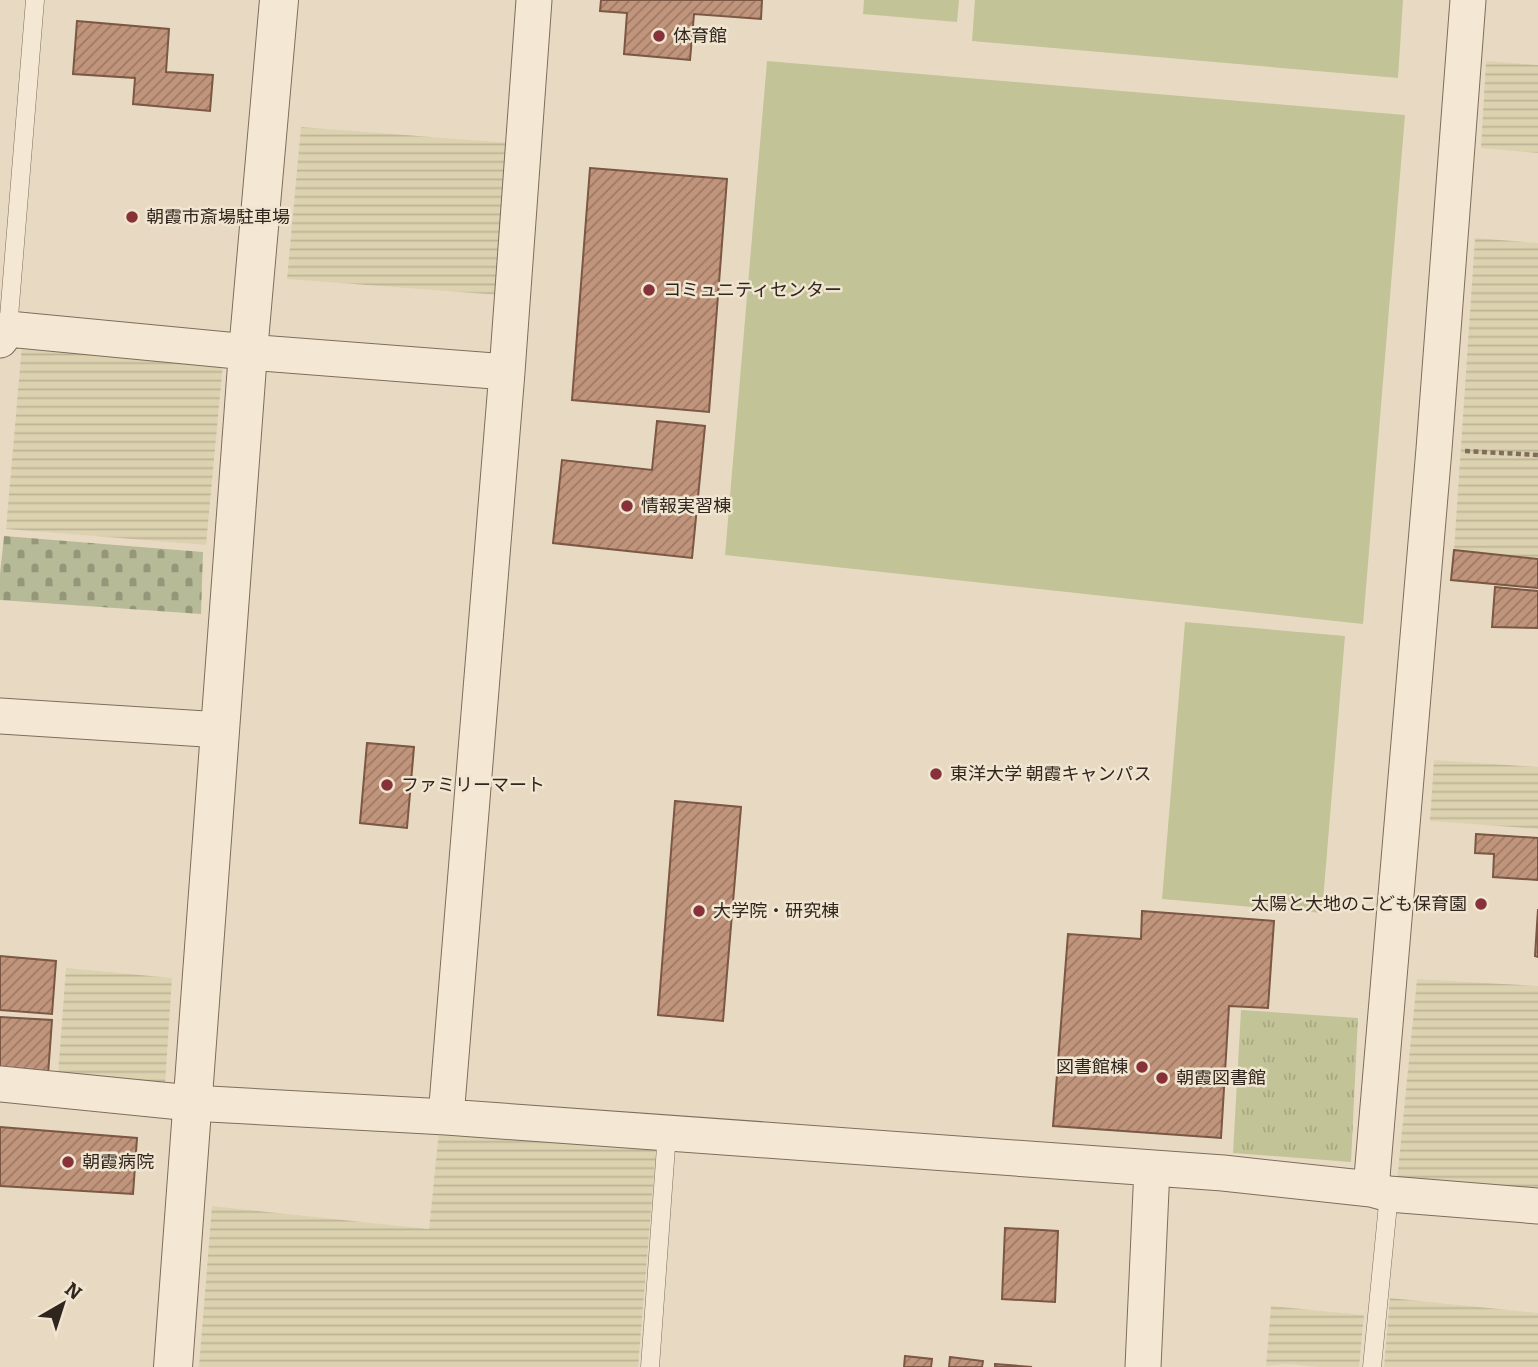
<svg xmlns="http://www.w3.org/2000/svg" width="1538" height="1367" font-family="Bitter,'Noto Sans JP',serif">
<defs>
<pattern id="farmland-rules" width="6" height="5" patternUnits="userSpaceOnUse" patternTransform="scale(1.75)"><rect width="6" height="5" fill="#dcd2b0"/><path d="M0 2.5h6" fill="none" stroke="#bdb497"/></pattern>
<pattern id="cemetery-stones" width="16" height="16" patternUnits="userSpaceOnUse" patternTransform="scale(1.75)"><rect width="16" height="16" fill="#b7ba96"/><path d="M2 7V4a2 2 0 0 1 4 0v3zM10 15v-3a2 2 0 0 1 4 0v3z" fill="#95977a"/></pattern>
<pattern id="park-tufts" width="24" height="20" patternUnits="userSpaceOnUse" patternTransform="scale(1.75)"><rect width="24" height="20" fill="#c2c497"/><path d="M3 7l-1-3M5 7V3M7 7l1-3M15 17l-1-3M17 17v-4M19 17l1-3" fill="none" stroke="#a7a882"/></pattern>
<pattern id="building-hatch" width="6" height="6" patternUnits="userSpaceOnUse" patternTransform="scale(1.75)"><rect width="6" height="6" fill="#c1957c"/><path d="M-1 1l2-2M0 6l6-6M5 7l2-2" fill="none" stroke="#9d7965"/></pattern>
</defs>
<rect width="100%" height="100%" fill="#e8dac2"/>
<!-- farmland -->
<path fill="url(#farmland-rules)" d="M1486,61L1538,65V153L1481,148Z
M301,127L511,143L499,295L287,279Z
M1475,238L1538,243V559L1454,550Z
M22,345L223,364L206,545L6,529Z
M1434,760L1538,767V829L1430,821Z
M66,968L172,978L165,1084L58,1075Z
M1417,979L1538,986V1193L1397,1181Z
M439,1131L656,1150L638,1367H199L212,1206L429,1229Z
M1390,1298L1538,1313V1367H1384Z
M1271,1306L1364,1315L1359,1367H1319L1286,1364L1266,1366Z"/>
<!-- green -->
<path fill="#c2c497" d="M864,0H959L957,22L863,14Z
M975,0H1403L1398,78L972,41Z
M767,61L1405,115L1363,624L725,555Z
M1185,622L1345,636L1322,913L1162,899Z"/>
<!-- cemetery -->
<path fill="url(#cemetery-stones)" d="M4,536L203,552L201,614L0,600V574Z"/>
<!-- park -->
<path fill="url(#park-tufts)" d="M1241,1010L1358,1018L1351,1162L1233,1153Z"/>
<!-- building -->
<path fill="url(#building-hatch)" stroke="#7b5744" stroke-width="2" d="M601,0H762L761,19L694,14L690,60L624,54L627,13L600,11Z
M77,21L169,29L166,72L213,75L210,111L133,104L135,78L73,74Z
M590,168L727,179L709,412L572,400Z
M657,421L705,426L692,558L553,543L562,460L652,470Z
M1454,550L1538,559V588L1451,580Z
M1495,587L1538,591V628L1492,627Z
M367,743L414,747L407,828L360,823Z
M675,801L741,807L723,1021L658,1015Z
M1476,834L1538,838V880L1493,877L1494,854L1475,853Z
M1538,909V957L1535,956Z
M1142,911L1274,921L1268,1008L1229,1006L1221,1138L1053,1126L1068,934L1141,939Z
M0,956L56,961L52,1014L0,1010Z
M0,1017L52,1020L48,1075L0,1072Z
M0,1127L137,1138L133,1194L0,1186Z
M1005,1228L1058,1231L1055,1302L1002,1299Z
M905,1356L932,1359L931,1367H904Z
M950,1357L983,1361L982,1367H949Z
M995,1364L1032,1367H995Z"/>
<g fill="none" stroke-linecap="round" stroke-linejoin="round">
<defs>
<path id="service" d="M8,329L35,0
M650,1367L667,1133
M1372,1367L1389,1194"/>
<path id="minor" d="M0,340L8,329L248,352L507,372
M0,716L221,730
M0,1084L191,1103L446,1117L1223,1173L1371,1189L1389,1194L1538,1206
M446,1117L507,372L534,0
M1371,1189L1434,449L1468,0
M1143,1367L1152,1168"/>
<path id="tertiary" d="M173,1367L248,352L279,0"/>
</defs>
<!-- service casing -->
<use href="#service" stroke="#7f6c5b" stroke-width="19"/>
<!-- minor casing -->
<use href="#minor" stroke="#7f6c5b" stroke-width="37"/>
<!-- tertiary casing -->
<use href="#tertiary" stroke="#7f6c5b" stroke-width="40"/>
<!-- path -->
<path stroke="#7f6c5b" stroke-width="4.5" stroke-dasharray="5 3.5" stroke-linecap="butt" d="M1465,451L1538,455"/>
<!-- service -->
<use href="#service" stroke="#f4e8d4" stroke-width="18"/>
<!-- minor -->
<use href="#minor" stroke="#f4e8d4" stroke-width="35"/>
<!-- tertiary -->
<use href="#tertiary" stroke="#f4e8d4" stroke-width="38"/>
</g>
<!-- markers -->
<g fill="#873238" stroke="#f0e5d0" stroke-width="2.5">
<circle cx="659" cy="36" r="7"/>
<circle cx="132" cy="217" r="7"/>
<circle cx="649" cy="290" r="7"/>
<circle cx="627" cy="506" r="7"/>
<circle cx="936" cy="774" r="7"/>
<circle cx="387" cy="785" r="7"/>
<circle cx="1481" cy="904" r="7"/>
<circle cx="699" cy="911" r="7"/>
<circle cx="1142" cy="1067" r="7"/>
<circle cx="1162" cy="1078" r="7"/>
<circle cx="68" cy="1162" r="7"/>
</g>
<g text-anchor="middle" stroke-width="5" stroke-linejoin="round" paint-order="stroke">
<!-- poi labels -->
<g font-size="18" fill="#31261e" stroke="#f0e5d0" text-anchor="start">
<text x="673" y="42">体育館</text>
<text x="146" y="223">朝霞市斎場駐車場</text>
<text x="663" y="296">コミュニティセンター</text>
<text x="641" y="512">情報実習棟</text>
<text x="950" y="780">東洋大学 朝霞キャンパス</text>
<text x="401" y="791">ファミリーマート</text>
<text x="1467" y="910" text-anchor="end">太陽と大地のこども保育園</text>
<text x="713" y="917">大学院・研究棟</text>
<text x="1128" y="1073" text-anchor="end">図書館棟</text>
<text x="1176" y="1084">朝霞図書館</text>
<text x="82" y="1168">朝霞病院</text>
</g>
</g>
<!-- north arrow -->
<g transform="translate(63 1304) rotate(39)" stroke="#f0e5d0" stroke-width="5" paint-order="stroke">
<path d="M0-5L12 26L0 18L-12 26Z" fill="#31261e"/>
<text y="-10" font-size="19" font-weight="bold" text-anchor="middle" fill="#31261e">N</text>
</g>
</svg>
